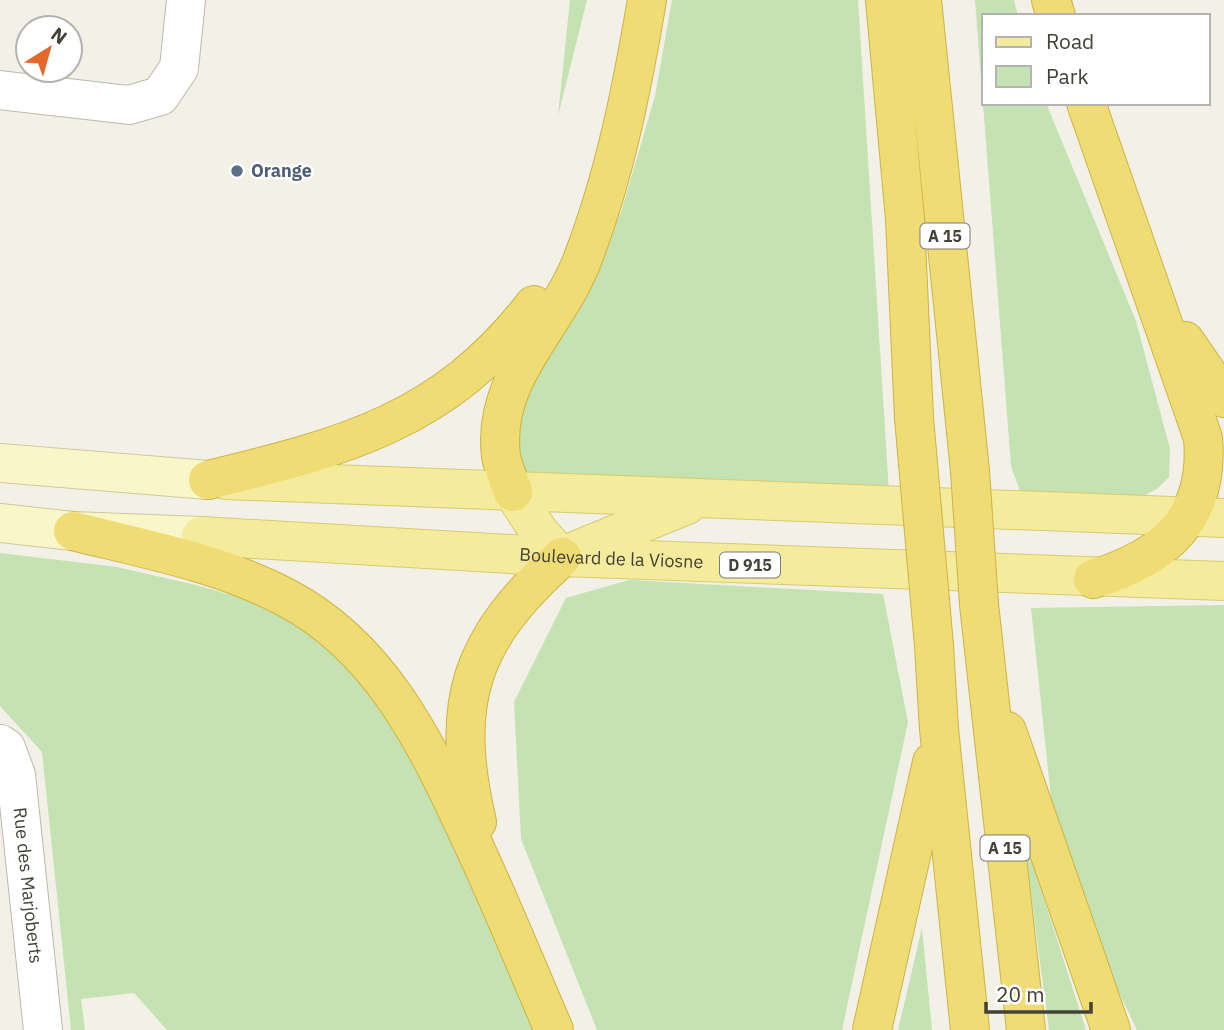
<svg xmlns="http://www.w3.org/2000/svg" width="1224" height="1030" font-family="'IBM Plex Sans',sans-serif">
<rect width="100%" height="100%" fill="#f2f0e7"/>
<!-- green -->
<path fill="#c5e2b3" d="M570,0H587L558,116Z
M672,0H858L889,493L523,475L512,451L516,414L621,212L655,96Z
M975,0H1014L1018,16H984V103H1046L1136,321L1170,449L1169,477L1157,489L1139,498L1021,494L1011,466Z
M0,553L117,567L196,585L262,604L313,632L356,667L429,782L536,1030H167L134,993L81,999L85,1030H71L42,752L0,706Z
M629,580L883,594L908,722L842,1030H597L521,839L514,702L566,598Z
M1224,605V1030H1137L1106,965L1053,817L1031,608Z
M1023,833L1086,1030H1049Z
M922,928L932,1030H898Z"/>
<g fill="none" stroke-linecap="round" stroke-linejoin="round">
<defs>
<g id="street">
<path d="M0,90L129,105L160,96L179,68L186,0"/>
<path id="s1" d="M0,744L6,748L16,775L43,1030"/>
</g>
<path id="secondary" d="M0,463L208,480
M0,523L73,531L201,536"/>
<g id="primary">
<path d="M226,480L1224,518"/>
<path d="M513,492L539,532L562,557"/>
<path id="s2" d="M201,536L562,557L1224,581"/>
<path d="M572,552L687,505"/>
</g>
<path id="highway" d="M885,0L905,219L914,418
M922,0L970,471
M1051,0L1056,16
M1086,103L1203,438C1210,519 1164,558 1093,579
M1185,341L1224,398
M208,480C344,447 444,422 534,305
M513,492C509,480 503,468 501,456C491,377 558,326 583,258C615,175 632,88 647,0
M73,531C145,549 220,563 285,597C379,646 424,739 467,831C498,896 525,963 554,1030
M979,604L1026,1030
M934,646L939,729L970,1030
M1007,731L1111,1030
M477,822C449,702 470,639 562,557
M872,1030L932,762"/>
</defs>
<!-- street casing -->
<use href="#street" stroke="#bcb9aa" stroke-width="40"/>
<!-- secondary casing -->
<use href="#secondary" stroke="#cdc99b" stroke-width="40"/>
<!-- primary casing -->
<use href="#primary" stroke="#d7cb6f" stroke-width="40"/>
<!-- highway casing -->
<use href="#highway" stroke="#cdb445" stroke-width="40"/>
<!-- street -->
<use href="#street" stroke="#fff" stroke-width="38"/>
<!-- secondary -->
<use href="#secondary" stroke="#f9f6c9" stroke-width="38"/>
<!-- primary -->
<use href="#primary" stroke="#f4eb9d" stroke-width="38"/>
<!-- highway -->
<use href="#highway" stroke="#efdc74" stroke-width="38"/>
<defs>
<path id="highway-bridge" d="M914,418L934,646
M970,471L979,604"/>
</defs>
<!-- highway-bridge casing -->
<use href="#highway-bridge" stroke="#cdb445" stroke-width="40" stroke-linecap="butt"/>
<!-- highway-bridge -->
<use href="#highway-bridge" stroke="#efdc74" stroke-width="38"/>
</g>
<!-- markers -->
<circle fill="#5c6f8a" stroke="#fff" stroke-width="2.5" cx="237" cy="171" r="7"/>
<g text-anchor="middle" stroke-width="5" stroke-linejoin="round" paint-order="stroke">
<!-- shield labels -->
<g fill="#fff" stroke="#7c7a73" stroke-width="2">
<rect x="920.5" y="223.5" width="49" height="25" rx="5"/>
<rect x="720" y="552.5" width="60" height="25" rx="5"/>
<rect x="980.5" y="835.5" width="49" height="25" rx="5"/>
</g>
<g font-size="16" font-weight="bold" fill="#444137">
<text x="945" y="242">A 15</text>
<text x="750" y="571">D 915</text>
<text x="1005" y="854">A 15</text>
</g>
<!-- service labels -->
<g font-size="18" font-weight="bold" fill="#4e5e75" stroke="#fff" text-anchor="start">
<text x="251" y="177">Orange</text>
</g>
<!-- street labels -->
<g font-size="18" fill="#444137" stroke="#fff">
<text dy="6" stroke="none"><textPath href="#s2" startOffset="411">Boulevard de la Viosne</textPath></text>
<text dy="6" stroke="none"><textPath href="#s1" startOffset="147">Rue des Marjoberts</textPath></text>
</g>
</g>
<!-- legend -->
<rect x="982" y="14" width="228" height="91" fill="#ffffff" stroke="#b4b3af" stroke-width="2"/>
<rect x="996" y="37" width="35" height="10" fill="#f4eb9d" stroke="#b4b3af" stroke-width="2"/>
<text x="1046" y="49" font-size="21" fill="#444137">Road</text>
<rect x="996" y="66" width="35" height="21" fill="#c5e2b3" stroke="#b4b3af" stroke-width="2"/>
<text x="1046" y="84" font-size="21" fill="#444137">Park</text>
<!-- north arrow -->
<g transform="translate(49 49) rotate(37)"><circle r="33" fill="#ffffff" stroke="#b4b3af" stroke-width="2"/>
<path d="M0-5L12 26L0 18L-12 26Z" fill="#e4682b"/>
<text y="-10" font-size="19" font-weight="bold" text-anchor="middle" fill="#444137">N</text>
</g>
<!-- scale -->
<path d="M986 1002v10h105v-10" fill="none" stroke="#444137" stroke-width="3.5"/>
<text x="996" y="1002" font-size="21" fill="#444137" stroke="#ffffff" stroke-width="5" paint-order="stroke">20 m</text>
</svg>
